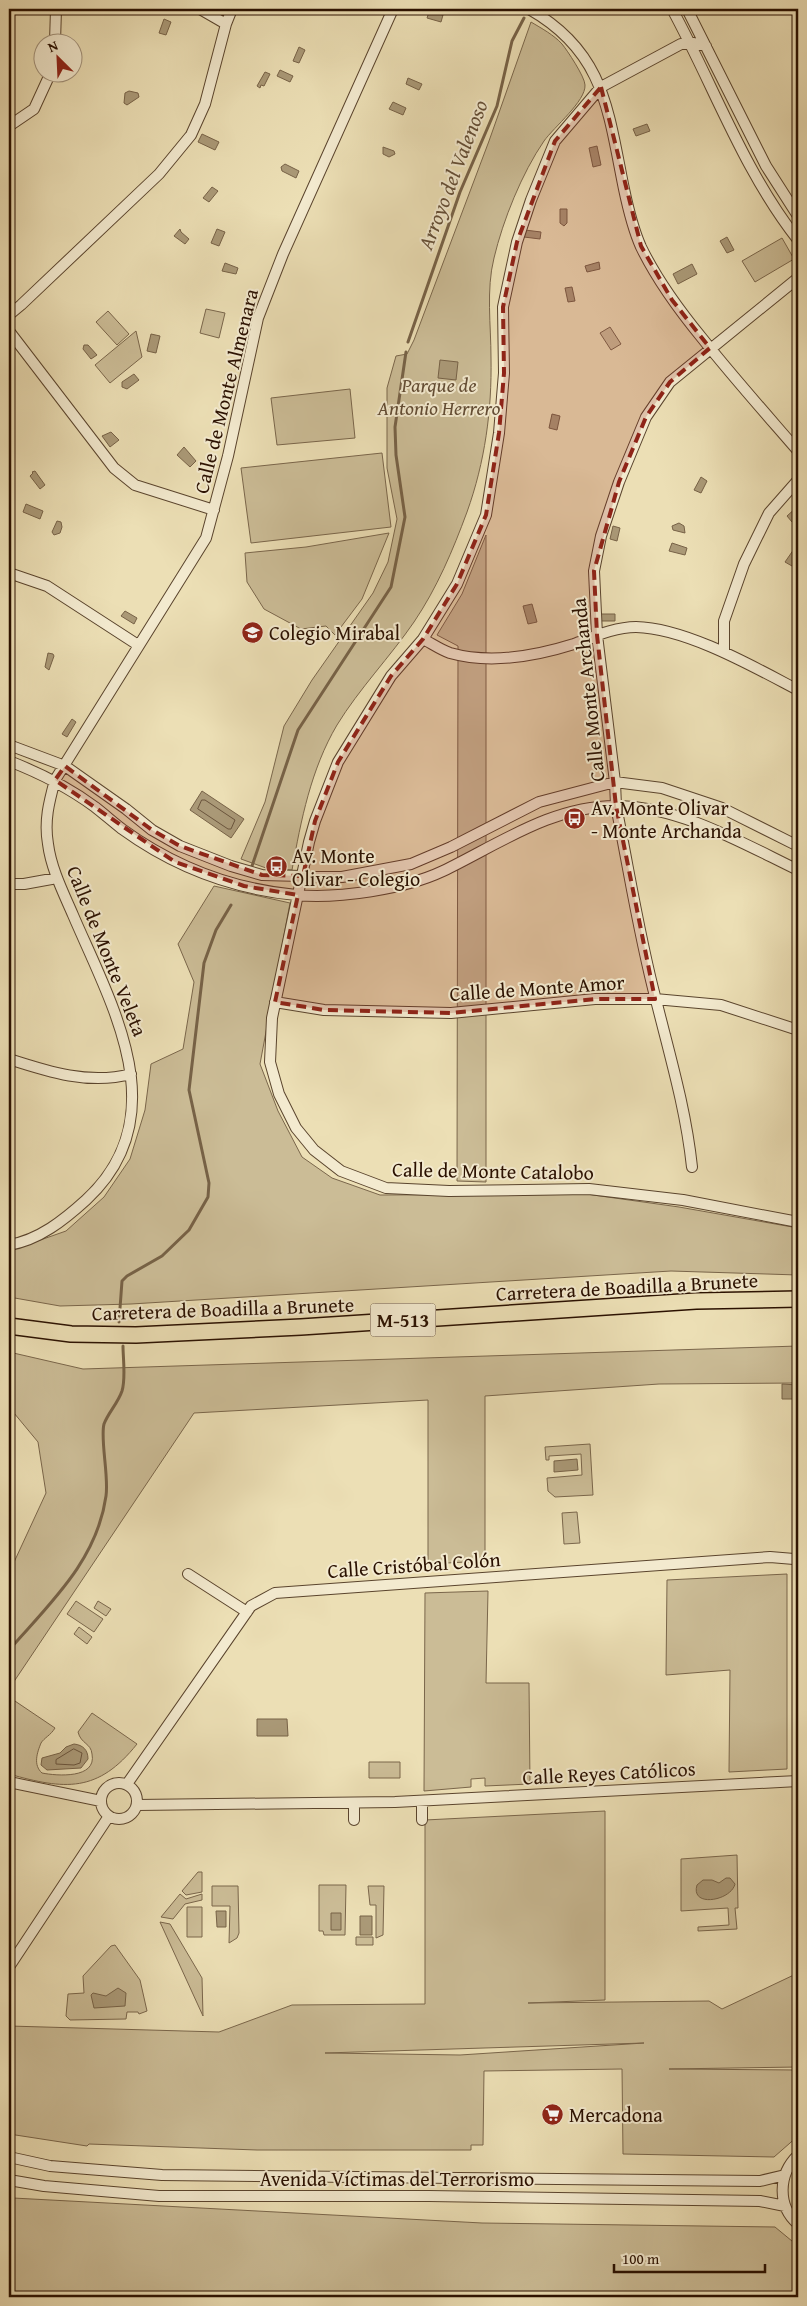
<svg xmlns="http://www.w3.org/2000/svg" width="807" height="2306" font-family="'Gentium Book Plus',serif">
<rect width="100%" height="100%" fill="#ecdfb5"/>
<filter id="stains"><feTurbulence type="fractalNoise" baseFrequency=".004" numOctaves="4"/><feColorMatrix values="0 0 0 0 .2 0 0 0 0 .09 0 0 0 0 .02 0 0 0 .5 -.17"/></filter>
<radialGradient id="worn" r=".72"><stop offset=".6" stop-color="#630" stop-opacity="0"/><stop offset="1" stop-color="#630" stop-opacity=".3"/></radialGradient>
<!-- green -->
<path fill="#cbbc96" stroke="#7a664b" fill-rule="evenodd" d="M531,22C541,28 554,35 562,44C567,50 585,77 585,85C586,101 554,127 544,141C522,173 503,220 494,258C486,290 491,325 491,358C492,410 485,462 467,512C453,550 437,588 414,622C390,657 359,689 337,725C311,769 301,820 292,870L266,868L241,859L265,802L284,726L312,680L373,593L388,562L397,519L387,468V388L396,356L407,354L414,340L489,141Z
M782,238L794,259L755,282L742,261Z
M206,309L225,313L219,338L200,333Z
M108,311L129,334L117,345L96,322Z
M610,327L621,344L611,350L600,333Z
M136,331L142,357L110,383L95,365Z
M350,389L355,438L277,445L271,398Z
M382,453L391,527L251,543L241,468Z
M389,533L362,599L335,635L326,626L301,629L264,609L247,582L245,553L306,547Z
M486,535V1182L457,1181L458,646L437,635L462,594Z
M214,886L290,903L260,1064L278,1111L302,1157L332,1178L380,1195L586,1194L679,1207L798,1228V1275L671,1271L131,1304L60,1306L9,1297V1251L66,1231L104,1197L130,1159L145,1110L151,1064L183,1049L194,982L178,944Z
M798,1346V1383L659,1384L485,1396V1561L428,1564V1400L194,1413L9,1689V1573L46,1493L38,1442L9,1407V1352L83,1369Z
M590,1444L593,1495L555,1497L548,1491L547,1478L582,1475L581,1454L549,1456V1460H546L545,1447Z
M577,1512L580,1543L564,1544L562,1513Z
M787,1574V1769L729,1772L730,1670L666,1675L667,1580Z
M488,1591L486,1683H529L530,1784L485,1786V1778L471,1779V1787L424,1791L425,1593Z
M76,1601L103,1619L94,1632L67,1614Z
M98,1601L111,1609L106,1616L94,1608Z
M79,1627L92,1637L87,1644L74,1634Z
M9,1697L55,1728C51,1735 44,1738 41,1743C37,1753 33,1765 42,1773C57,1776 97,1779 92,1754C91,1743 81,1744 78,1732L92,1713L137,1744C98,1793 65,1790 9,1774Z
M369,1762H400V1778H369Z
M605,1811V2000L528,2003L709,2001L722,2009L798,1973V2067L669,2069L798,2070V2136L774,2157L623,2154L622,2069L484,2071L483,2145H471V2150H257L89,2144L87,2146L9,2134V2026L219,2032L292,2005L425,2004V1820ZM644,2043L460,2055L325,2053Z
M737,1855L738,1908H735L737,1929L698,1931V1927L729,1925L728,1908L681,1911V1859Z
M198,1872H202V1892L186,1895L182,1891Z
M319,1885H346L345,1935H324L323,1931H319Z
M212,1886H238L239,1933L237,1938L229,1943L230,1906H212Z
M368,1886H384L383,1935L376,1938V1905H370Z
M180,1894L186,1899L202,1894V1900L185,1904L173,1919L161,1917Z
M187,1907H202V1937H187Z
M160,1922L170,1924L202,1978L203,2016Z
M356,1937H373V1945H356Z
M115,1945L140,1980L147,2011L139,2014L138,2012H127L126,2019L70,2020L66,2016L68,1994L84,1993L83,1976L111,1946Z
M13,2198L482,2223L775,2227L798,2246V2297H9V2199Z"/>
<!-- water -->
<path fill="#a97" stroke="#776247" d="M429,12L443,15L441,22L427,18Z
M164,19L171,22L166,35L159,33Z
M299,47L305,50L299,63L293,61Z
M280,70L293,76L290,82L277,76Z
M265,72L270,74L264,86L261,85L260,88L257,86Z
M408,78L422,84L419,90L406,84Z
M129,91L138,93L139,97L127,105L124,103L125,93Z
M393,102L406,108L403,115L389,109Z
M647,124L650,131L636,136L633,129Z
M202,134L219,142L215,150L198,142Z
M597,146L601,165L593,167L589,148Z
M383,147L394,151L395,154L389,157L383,154Z
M285,164L299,171L296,178L282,171L281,167Z
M212,187L218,191L209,202L203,198Z
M560,209H567V223L564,226L560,223Z
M180,229L181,232L189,239L185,244L174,236Z
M217,229L225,232L219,246L211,243Z
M525,230L541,232L540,239L524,237Z
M727,237L734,250L727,253L720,241Z
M599,262L600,269L587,272L585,266Z
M225,263L238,268L236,274L222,271Z
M692,264L697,274L678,284L673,274Z
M572,287L575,301L568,302L565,288Z
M151,334L160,336L156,353L147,351Z
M84,345H88L97,355L91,359L83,349Z
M440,360L458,362L456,380L438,378Z
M134,374L139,380L127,389L122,387V382Z
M552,414L560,416L557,430L549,428Z
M111,432L119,440L110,447L102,436Z
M184,447L196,461L190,467L177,455Z
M35,471L45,485L40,489L30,476L33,473L32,472Z
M701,477L707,481L701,493L694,490Z
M26,504L43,511L40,519L23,512Z
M798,506V517L792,522L787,516Z
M57,521L61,522L62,527L60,533L54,535L52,532Z
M679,523L684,526L685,533L673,530L672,526Z
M613,526L620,528L617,541L610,539Z
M672,543L687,548L685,555L669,551Z
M794,549L798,552V557L792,566L785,562Z
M532,604L537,622L528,624L523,606Z
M125,611L137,618L134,624L121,616Z
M599,614H615V621H599Z
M48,653L53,654L54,656L49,670L45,667Z
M72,719L76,722L67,737L62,734Z
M202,791L244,819L231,838L190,810Z
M782,1384L798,1385V1399H782Z
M577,1459L578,1470L554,1472V1461Z
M257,1719H287L288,1736H257Z
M74,1744C83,1745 88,1750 88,1759L81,1768L47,1770L41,1765L42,1758L60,1753L66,1747Z
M726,1878H730L735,1884C731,1901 690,1908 697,1885L703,1880H712L719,1883Z
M216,1911H226V1927H217Z
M331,1913H341V1930H331Z
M360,1916H372V1935H360Z
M118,1988L126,1993L125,2006L94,2008L91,1995L93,1993L106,1996Z"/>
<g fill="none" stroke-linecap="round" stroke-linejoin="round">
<!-- shore -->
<path stroke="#6a543c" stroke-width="1" d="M202,800H205L235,820L231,829H228L198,809Z
M74,1749L82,1753L80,1763L74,1765L56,1764V1760Z"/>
<!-- stream -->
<path stroke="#776247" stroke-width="3" d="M408,342L460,192L497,106L512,41L524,18
M252,866L298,730L391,587L405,517L396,455L395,427L406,352
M119,1322L122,1281L127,1276L162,1256L189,1230L208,1197L209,1183L189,1090L204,963L216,930L231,905
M9,1650C49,1604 97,1561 106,1496C109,1476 100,1439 104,1424C108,1413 118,1403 122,1391C126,1378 123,1359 123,1346"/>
<defs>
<path id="minor" d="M200,9L226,24
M529,9C605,52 608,111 624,189C628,208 633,229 641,247C657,280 679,310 702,338C733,377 766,414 798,451
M672,9C714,86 743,170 798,240
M687,9L766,166L798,216
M55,42L56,9
M706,46L694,43L681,44L601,87L555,141L531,200L517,242L503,307L504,373L499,433L486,515L457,584L423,639L391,676L338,762L315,821L309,842L272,1018L270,1062L279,1094L296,1128L314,1150L341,1171L386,1188L449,1191L589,1189L683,1200L798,1222
M9,126L34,109L51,72
M9,315L21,305L159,174L191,135L205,104L226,24L232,9
M9,331L114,468L135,485L214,510
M9,573L47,586L138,645
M423,639C431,643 441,650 450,653C489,664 536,656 574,644C593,637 615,627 636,627C686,628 754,667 798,690
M724,652V621L744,564L769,513L798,480
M9,745L65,766L126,809L152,830L180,846L231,866L262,875L342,877L411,864L451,847L539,802L615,782L662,788L722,808L798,846
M9,761C40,773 68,787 95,807C104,814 113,822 122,829C173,866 233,889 296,895C338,899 405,889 443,871C499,844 553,805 618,806C681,807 742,843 798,870
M9,884H24L57,878
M275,1002L324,1010L451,1013L595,999H655L721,1005L798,1030
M9,1059C49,1072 89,1085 131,1074
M692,1167C686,1110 670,1056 656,1000C639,936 629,870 616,806L615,782L597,635L594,571L601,536L619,482L646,417L670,382L798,278
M9,1245C39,1240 64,1220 86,1200C177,1116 112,1006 73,915C63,892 51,868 48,844C44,821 49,802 55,780L206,538L228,456L258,318L283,254L393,9
M188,1574L247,1612
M9,1782L101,1801
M101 1801a18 18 0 1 1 36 0a18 18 0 1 1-36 0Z
M127,1784L251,1606L275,1593L770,1557L794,1559L798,1562
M422,1801V1820
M137,1805L395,1802L798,1781
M354,1820V1803
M9,1967L109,1816
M798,2155C778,2174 777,2206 798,2224
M9,2157L50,2166L162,2175L760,2181L785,2175
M9,2180L44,2186L159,2196H429L760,2201L785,2206"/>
<path id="primary" d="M9,1326L71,1334L136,1335L301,1327L696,1301L798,1299"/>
</defs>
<!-- minor casing -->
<use href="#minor" stroke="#5a442d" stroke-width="12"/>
<!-- primary casing -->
<use href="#primary" stroke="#2a1000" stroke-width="18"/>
<!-- minor -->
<use href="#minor" stroke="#f3eacf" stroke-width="10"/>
<!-- primary -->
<use href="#primary" stroke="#ecdfb5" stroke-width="15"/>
</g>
<!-- marked area -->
<path fill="#8f2418" fill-opacity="0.2" stroke="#8f2418" stroke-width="4" stroke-dasharray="10 6" stroke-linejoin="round" d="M601,87L641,246L672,300L710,348L670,382L646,417L619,482L594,571L597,635L616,806L655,999H595L451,1013L324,1010L275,1002L298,895L244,886L175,862L55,780L65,766L152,830L180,846L262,875L303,876L315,821L338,762L391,676L423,639L457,584L486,515L499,433L504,373L503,307L517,242L555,141Z"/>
<!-- icons -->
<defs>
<symbol id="university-disc" viewBox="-11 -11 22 22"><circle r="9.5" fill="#8f2418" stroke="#f3eacf"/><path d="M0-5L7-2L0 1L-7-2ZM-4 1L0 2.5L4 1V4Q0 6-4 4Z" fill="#fff"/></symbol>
<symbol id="bus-disc" viewBox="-11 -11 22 22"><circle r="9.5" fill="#8f2418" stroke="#f3eacf"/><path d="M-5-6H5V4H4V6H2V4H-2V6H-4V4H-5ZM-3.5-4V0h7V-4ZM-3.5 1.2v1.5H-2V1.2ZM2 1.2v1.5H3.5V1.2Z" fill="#fff"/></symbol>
<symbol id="supermarket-disc" viewBox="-11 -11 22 22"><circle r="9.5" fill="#8f2418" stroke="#f3eacf"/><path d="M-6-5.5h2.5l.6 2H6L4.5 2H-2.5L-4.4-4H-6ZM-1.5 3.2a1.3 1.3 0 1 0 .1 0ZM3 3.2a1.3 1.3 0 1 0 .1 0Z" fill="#fff"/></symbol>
</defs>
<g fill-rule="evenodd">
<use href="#university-disc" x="240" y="620" width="25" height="25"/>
<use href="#bus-disc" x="562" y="806" width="25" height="25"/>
<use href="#bus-disc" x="264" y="854" width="25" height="25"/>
<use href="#supermarket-disc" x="540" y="2102" width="25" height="25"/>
</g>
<g text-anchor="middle" stroke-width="4" stroke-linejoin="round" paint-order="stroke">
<!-- shield labels -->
<rect fill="#f3eacf" stroke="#66513e" stroke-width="1" x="370.5" y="1303.5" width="65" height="33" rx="4"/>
<g font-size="19" font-weight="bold" fill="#2a1000">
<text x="403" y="1327">M-513</text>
</g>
<!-- park labels -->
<g font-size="20" font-style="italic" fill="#624c34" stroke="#f3eacf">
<text x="439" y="392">Parque de<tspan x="439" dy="23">Antonio Herrero</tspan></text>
</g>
<!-- street labels -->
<g font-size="20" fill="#2a1000" stroke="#f3eacf">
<text transform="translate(226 391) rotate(-76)" y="7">Calle de Monte Almenara</text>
<text transform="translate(588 690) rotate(-96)" y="7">Calle Monte Archanda</text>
<text transform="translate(107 951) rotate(68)" y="7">Calle de Monte Veleta</text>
<text transform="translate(537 988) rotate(-4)" y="7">Calle de Monte Amor</text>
<text transform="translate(493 1171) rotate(1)" y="7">Calle de Monte Catalobo</text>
<text transform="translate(627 1287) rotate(-3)" y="7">Carretera de Boadilla a Brunete</text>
<text transform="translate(223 1309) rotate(-2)" y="7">Carretera de Boadilla a Brunete</text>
<text transform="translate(414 1565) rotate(-4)" y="7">Calle Cristóbal Colón</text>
<text transform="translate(609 1773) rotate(-3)" y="7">Calle Reyes Católicos</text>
<text x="397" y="2186">Avenida Víctimas del Terrorismo</text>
</g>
<!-- poi labels -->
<g font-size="20" fill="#2a1000" stroke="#f3eacf" text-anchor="start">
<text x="269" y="640">Colegio Mirabal</text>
<text x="591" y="815">Av. Monte Olivar<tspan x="591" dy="23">- Monte Archanda</tspan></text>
<text x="292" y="863">Av. Monte<tspan x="292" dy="23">Olivar - Colegio</tspan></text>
<text x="569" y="2122">Mercadona</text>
</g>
<!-- water labels -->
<g font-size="21" font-style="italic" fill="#644e36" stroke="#f3eacf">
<text transform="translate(453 175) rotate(-69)" y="7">Arroyo del Valenoso</text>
</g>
</g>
<!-- margin -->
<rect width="807" height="2306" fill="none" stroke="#ecdfb5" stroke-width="30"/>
<rect x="10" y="10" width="787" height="2286" fill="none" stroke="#2a1000" stroke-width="2.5"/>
<rect x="15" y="15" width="777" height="2276" fill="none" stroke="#2a1000"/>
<!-- north arrow -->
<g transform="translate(58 58) rotate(336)"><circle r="24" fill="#f3eacf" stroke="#a3937c"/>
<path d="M0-4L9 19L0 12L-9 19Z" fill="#8f2418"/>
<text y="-8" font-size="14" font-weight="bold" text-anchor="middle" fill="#2a1000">N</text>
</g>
<!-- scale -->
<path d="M614 2264v8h151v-8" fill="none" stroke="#2a1000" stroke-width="2.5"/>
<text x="622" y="2264" font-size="15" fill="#2a1000" stroke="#f3eacf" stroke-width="4" paint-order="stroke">100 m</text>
<rect width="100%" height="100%" filter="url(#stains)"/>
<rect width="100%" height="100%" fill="url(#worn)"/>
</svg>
